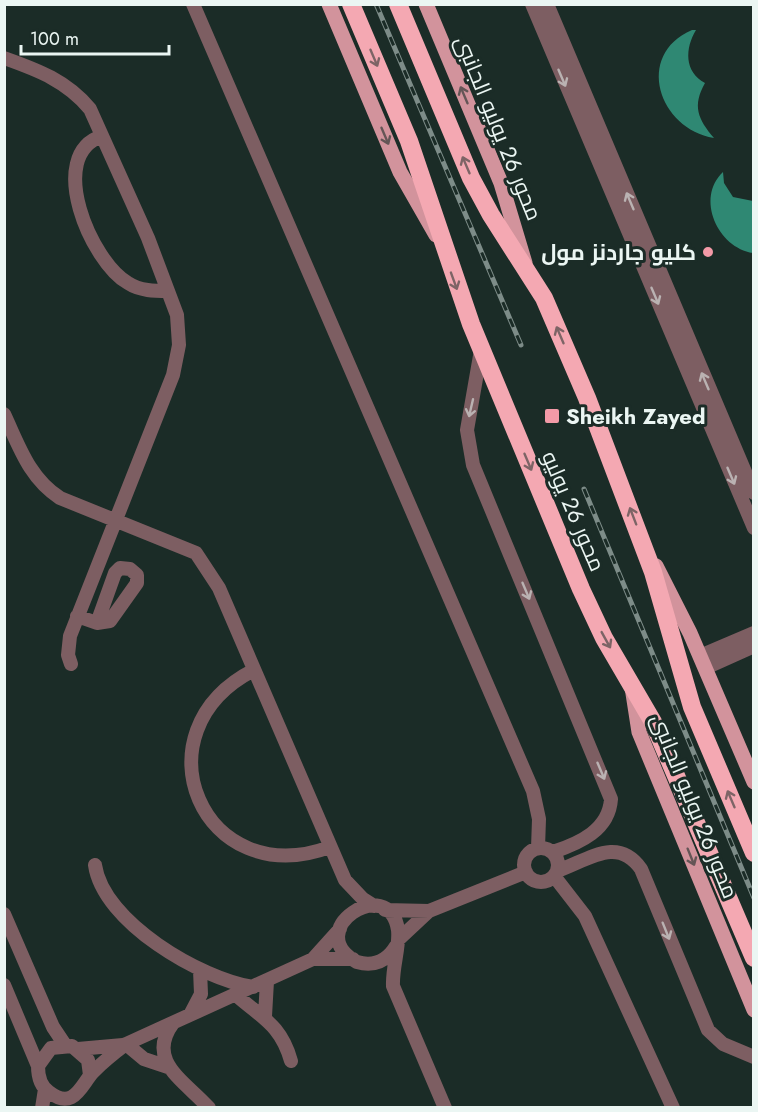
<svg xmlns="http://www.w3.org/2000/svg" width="758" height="1112" font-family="Jost,Cairo,sans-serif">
<rect width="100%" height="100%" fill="#1b2c27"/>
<!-- water -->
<path fill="#2f8873" d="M692,30H696C685,48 684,72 705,83C692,106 698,119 714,138C659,129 634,55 692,30Z
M723,172L724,183L733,197L753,201V253C718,248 695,198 723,172Z"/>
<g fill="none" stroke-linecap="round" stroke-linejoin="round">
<!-- minor -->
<path stroke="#7d5e62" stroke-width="14" d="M193,4L533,791L539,819L538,848
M532,4L754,528
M547,4L754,493
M4,58C38,70 67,81 90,109L148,238L177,315L179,345L173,375L70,636L68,655L71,664
M102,136C45,155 91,262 128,283C140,291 155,291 168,291
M481,350L467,430L473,465L611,799C609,830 580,843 553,852
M4,414C19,446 29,478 60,498L196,553L219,588L345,880L363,899L374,906
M77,616L97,623L110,621L137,583V575L130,569L120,568L115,573L97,623
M700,656L754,633
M705,668L754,646
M254,670C133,732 203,894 330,847
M524 865a17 17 0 1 1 34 0a17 17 0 1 1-34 0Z
M95,865C103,922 201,979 253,987
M557,871C587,861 617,835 641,869L708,1030L723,1044L754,1057
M554,876L585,916L673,1108
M385,910L429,911
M4,914L53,1027L65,1045
M398,940L429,911L526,872
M396,946C387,961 374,967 357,962C300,931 389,872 398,930C400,946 392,968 393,986L445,1108
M313,959H353
M4,985L38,1066
M236,995C262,1018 281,1025 291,1061
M190,1015L201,994L200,970
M265,1016L267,981
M173,1023C145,1061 185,1081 209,1108
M126,1044L144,1059L168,1067
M78,1049L123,1045
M90,1075L88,1060L72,1046L51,1048L38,1066C38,1076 40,1086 49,1092C74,1111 81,1085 93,1072C103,1062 114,1053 126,1044L313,959L340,929
M42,1108L45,1089"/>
<!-- major -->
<path stroke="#d2939c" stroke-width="15" d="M329,4L400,172L436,235
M426,4L501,183L525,263
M656,566L690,633L754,782
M632,687L639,732L754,1010"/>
<!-- highway -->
<path stroke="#f4a8b2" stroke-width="18" d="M351,4L409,141L471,324L581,589L604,638L653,722L754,958
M398,4L471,178L491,215L544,298L587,398L653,572L692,707L754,853"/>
<defs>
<path id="rail" d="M376,4L521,345
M584,489L754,898"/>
</defs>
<!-- rail casing -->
<use href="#rail" stroke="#7d8c88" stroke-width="5"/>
<!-- rail -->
<use href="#rail" stroke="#1b2c27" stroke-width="3" stroke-dasharray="9" stroke-linecap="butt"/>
</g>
<!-- one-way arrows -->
<defs><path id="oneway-shaft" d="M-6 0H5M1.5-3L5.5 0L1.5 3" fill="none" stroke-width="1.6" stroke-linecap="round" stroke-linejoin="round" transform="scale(1.5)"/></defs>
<g stroke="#7d6466">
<use href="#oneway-shaft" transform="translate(374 58) rotate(67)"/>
<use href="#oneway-shaft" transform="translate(466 165) rotate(-113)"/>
<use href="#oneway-shaft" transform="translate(454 281) rotate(70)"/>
<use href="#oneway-shaft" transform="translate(560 335) rotate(-113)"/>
<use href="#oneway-shaft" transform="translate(528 462) rotate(67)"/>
<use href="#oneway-shaft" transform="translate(633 516) rotate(-111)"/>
<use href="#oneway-shaft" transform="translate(606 640) rotate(61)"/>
<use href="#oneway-shaft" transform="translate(731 799) rotate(-113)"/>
</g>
<g stroke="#bab2b2">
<use href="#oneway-shaft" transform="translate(562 78) rotate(67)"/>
<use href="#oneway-shaft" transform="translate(630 201) rotate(-113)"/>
<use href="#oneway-shaft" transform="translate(655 296) rotate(67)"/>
<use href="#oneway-shaft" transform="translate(705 381) rotate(-113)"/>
<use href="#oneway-shaft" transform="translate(471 408) rotate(103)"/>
<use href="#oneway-shaft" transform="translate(731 476) rotate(67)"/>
<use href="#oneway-shaft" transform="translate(526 591) rotate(67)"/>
<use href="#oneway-shaft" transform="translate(601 771) rotate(67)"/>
<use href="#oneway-shaft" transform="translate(666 931) rotate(68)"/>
</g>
<g stroke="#645556">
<use href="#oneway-shaft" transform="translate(464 95) rotate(-113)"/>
<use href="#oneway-shaft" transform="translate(385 136) rotate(67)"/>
<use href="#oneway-shaft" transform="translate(691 857) rotate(68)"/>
</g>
<!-- markers -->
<g fill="#f39aa7" stroke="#1b2c27" stroke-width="2">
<circle cx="708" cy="252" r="6"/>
<rect x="544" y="408" width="16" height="16" rx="3"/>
</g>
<g text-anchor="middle" stroke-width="6" stroke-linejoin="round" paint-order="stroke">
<!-- street labels -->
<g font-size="22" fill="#ebf6f3" stroke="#1b2c27">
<text transform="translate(499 128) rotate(68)" y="8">محور 26 يوليو الجانبى</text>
<text transform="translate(574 511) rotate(67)" y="8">محور 26 يوليو</text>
<text transform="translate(695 806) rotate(68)" y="8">محور 26 يوليو الجانبى</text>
</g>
<!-- poi labels -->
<g font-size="22" font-weight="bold" fill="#ebf6f3" stroke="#1b2c27" text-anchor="end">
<text x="696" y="260">كليو جاردنز مول</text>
<text x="566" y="424" text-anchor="start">Sheikh Zayed</text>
</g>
</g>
<!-- border -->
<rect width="758" height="1112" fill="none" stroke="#ebf6f3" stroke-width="12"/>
<!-- scale -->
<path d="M21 45v9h148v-9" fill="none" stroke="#ebf6f3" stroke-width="3"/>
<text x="30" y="45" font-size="18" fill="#ebf6f3" stroke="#1b2c27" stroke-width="4.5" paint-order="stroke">100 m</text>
</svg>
